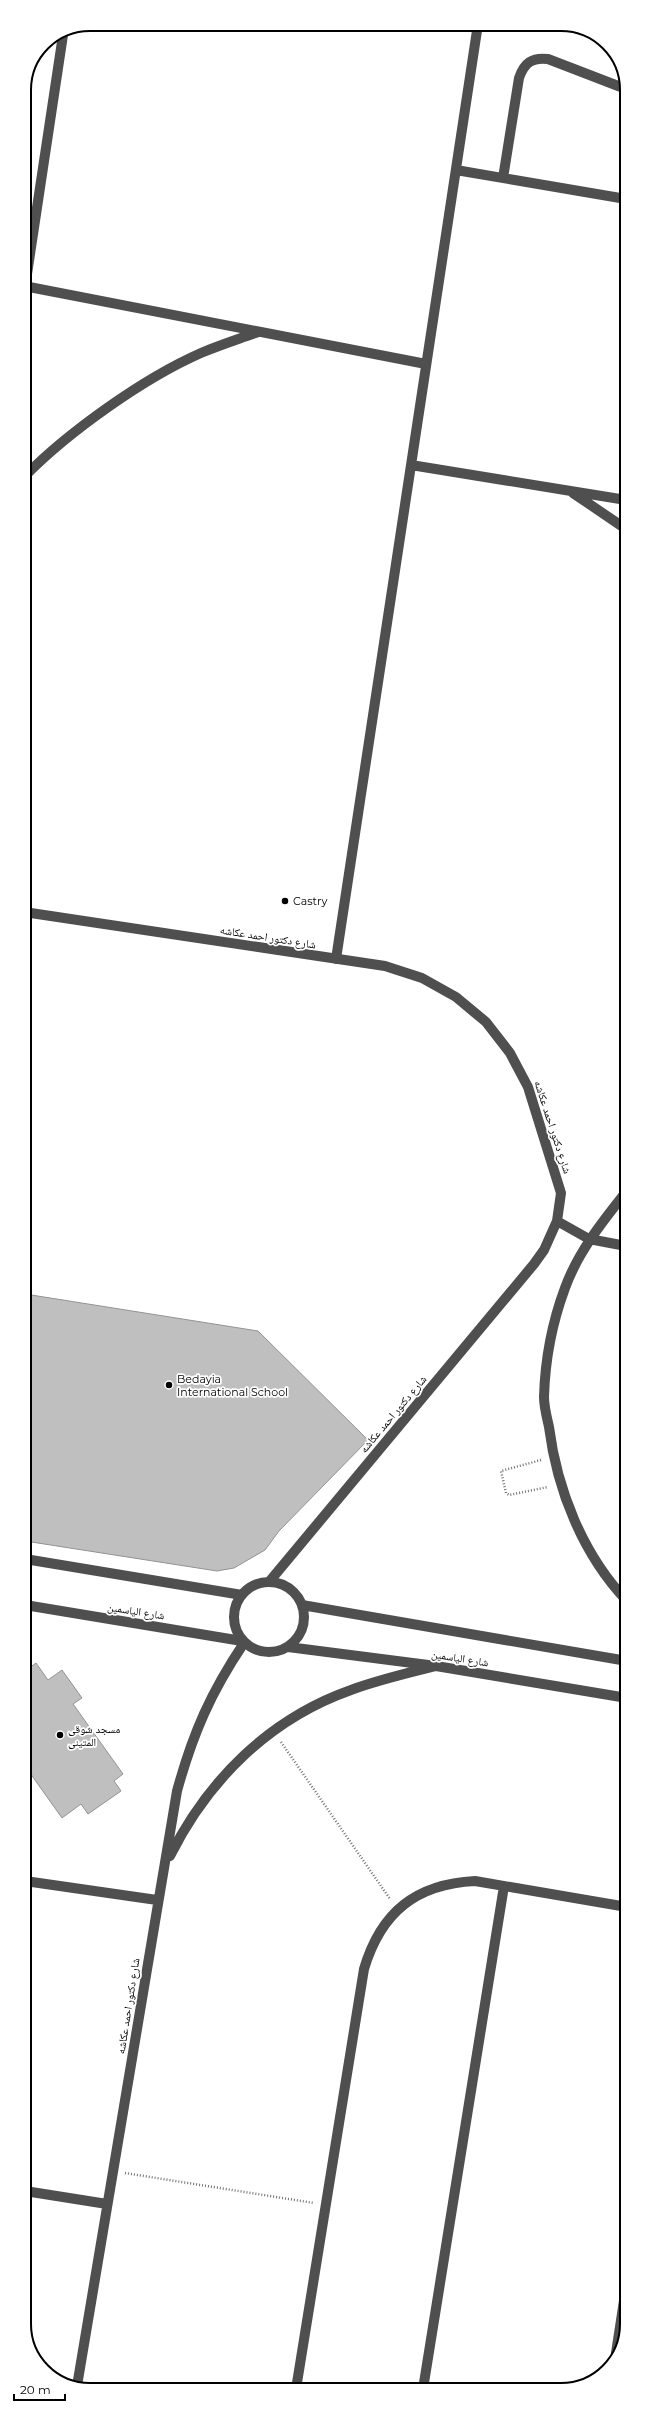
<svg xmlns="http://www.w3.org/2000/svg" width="651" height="2414" font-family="Montserrat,'Noto Naskh Arabic',sans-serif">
<rect width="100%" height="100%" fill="#fff"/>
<!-- building -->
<path fill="#bfbfbf" stroke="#939393" d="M25,1294L258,1331L368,1440L279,1531L265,1550L234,1568L217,1571L25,1541Z
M36,1663L48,1680L62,1670L82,1698L73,1704L123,1774L114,1781L121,1791L88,1814L81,1804L62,1818L25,1766V1671Z"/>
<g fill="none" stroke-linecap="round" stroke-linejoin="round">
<!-- path -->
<path stroke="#717171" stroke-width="2.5" stroke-dasharray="1 2" stroke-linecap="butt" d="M541,1460L501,1471L506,1493L509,1495L548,1487
M281,1742L390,1899
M125,2173L314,2203"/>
<!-- minor -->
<path stroke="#4f4f4f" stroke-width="10" d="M456,170L626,199
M503,178L519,78C524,63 532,57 548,59L626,89
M24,286L426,364
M24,294L63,35
M411,465L626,500
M24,477C68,432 144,378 201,353C220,345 239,339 258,332
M573,493L626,529
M24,912L385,966L422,978L456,997L486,1022L510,1053L528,1087L561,1193L557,1221L544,1250L534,1264L269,1582
M336,959L478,24
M626,1192C603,1221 578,1252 565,1288C552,1323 545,1361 544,1397C544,1407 547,1418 549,1427C557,1490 583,1555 627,1601
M557,1221L589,1239L626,1246
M25,1559L242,1595
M234 1617a35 35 0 1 1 70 0a35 35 0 1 1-70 0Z
M25,1605L242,1641
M302,1605L627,1661
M288,1647L436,1666L627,1698
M170,1856C208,1780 269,1719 351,1690C378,1680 408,1673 436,1666
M25,1881L157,1900
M25,2191L107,2204
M616,2353L627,2281
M77,2386L177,1791C193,1733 211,1692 244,1643
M296,2389L364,1969C381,1912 416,1884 475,1881L627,1907
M423,2389L504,1886"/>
</g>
<!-- markers -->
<g fill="#000" stroke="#fff" stroke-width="1.5">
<circle cx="285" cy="901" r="4"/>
<circle cx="169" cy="1385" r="4"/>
<circle cx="60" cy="1735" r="4"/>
</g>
<g text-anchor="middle" stroke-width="3.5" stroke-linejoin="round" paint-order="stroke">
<!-- poi labels -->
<g font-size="11" fill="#000" stroke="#fff" text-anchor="start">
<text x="293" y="905">Castry</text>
<text x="177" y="1383">Bedayia<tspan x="177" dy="13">International School</tspan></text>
<text x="68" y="1733">مسجد شوقى<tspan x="68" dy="13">المتينى</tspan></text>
</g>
<!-- street labels -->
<g font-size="11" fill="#000" stroke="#fff">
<text transform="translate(268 937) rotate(9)" y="4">شارع دكتور احمد عكاشه</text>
<text transform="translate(553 1127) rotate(72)" y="4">شارع دكتور احمد عكاشه</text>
<text transform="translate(393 1414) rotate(-50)" y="4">شارع دكتور احمد عكاشه</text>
<text transform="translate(136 1611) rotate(9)" y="4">شارع الياسمين</text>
<text transform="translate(460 1658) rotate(9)" y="4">شارع الياسمين</text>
<text transform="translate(128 2006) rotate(-81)" y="4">شارع دكتور احمد عكاشه</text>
</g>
</g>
<!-- crop -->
<path d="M0 0H651V2414H0ZM90 31H561A59 59 0 0 1 620 90V2324A59 59 0 0 1 561 2383H90A59 59 0 0 1 31 2324V90A59 59 0 0 1 90 31Z" fill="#fff" fill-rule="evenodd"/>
<path fill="none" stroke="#000" stroke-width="2" d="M90 31H561A59 59 0 0 1 620 90V2324A59 59 0 0 1 561 2383H90A59 59 0 0 1 31 2324V90A59 59 0 0 1 90 31Z"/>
<!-- scale -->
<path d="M14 2394v6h51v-6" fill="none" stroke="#000000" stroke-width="2"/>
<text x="20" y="2394" font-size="12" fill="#000000" stroke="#ffffff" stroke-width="3" paint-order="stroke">20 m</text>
</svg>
